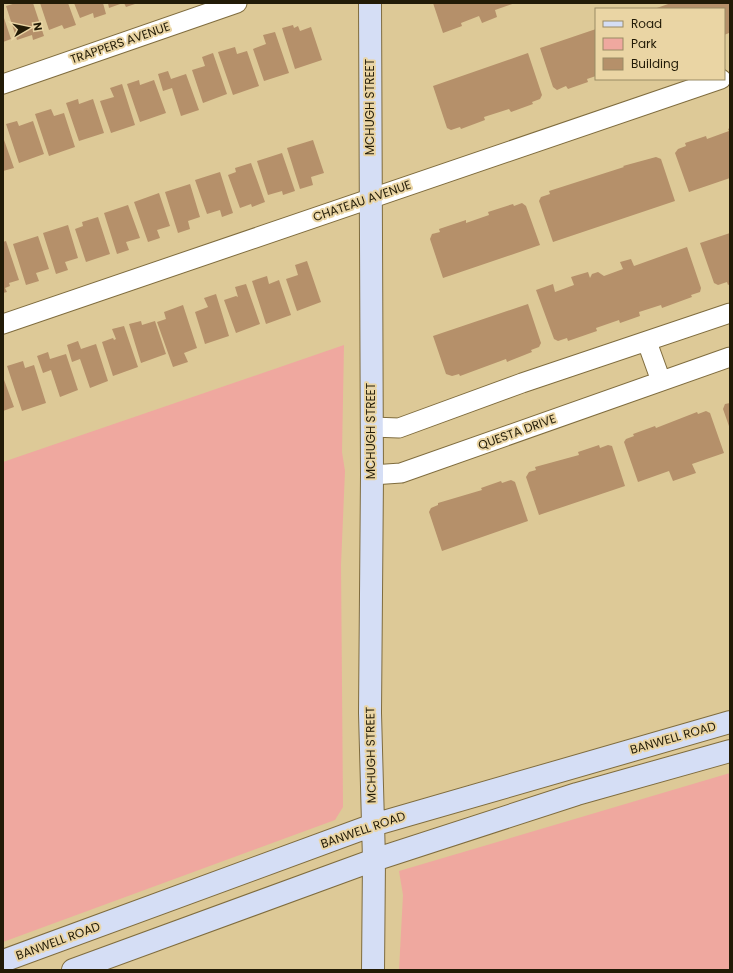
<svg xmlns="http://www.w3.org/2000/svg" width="733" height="973" font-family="Poppins,sans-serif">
<rect width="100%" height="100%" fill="#ddc997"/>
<!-- green -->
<path fill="#efa89f" d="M344,345L342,452L345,471L341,565L343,807L335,820L3,942V462Z
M730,773V970H399L403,895L399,871Z"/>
<!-- building -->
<path fill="#b5906a" d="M16,3H33L44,36L33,40L32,35L17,40L6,6Z
M40,3H68L76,25L64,29L62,25L49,30Z
M74,3H103L106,14L94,18L93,13L80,18Z
M108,3H123L109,8Z
M124,3H138L126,7Z
M433,3H515L495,10L497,17L482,23L479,16L461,23L462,26L443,33Z
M671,3H730L729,33L724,35V9H654Z
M3,15L11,39L3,42Z
M293,25L294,28L298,26L300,31L311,27L322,60L295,69L282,28Z
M596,29V76L587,79L588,82L568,89L566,86L557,90L553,87L540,48Z
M275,32L289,73L264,81L253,49L266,44L263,35Z
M235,47L237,54L247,51L259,86L233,95L218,52Z
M213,53L227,94L203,103L192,70L205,66L202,57Z
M528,53L542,95L540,99L532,102L533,104L511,112L509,109L484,117L485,120L461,129L460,127L451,130L447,128L433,86Z
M168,71L171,79L186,74L199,110L181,116L172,88L163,91L158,74Z
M139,80L140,85L154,80L166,113L140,122L127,84Z
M122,84L135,125L111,133L100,101L114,97L110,88Z
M78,99L79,104L93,99L104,133L79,141L66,103Z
M51,109L54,116L64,113L75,147L49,156L35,114Z
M17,121L19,126L33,121L44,154L19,163L6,124Z
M730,128V178L689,192L675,153L678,149L686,146L685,143L706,136L707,139L729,131L728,129Z
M3,137L14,168L3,171Z
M313,140L324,173L311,177L313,185L300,189L287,148Z
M282,153L295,191L283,195L282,191L268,195L257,161Z
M656,157L661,159L675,201L553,242L539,201L541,197L550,194L549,191L624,167L623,166Z
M251,163L265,202L252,207L251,204L240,208L228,175L236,172L235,168Z
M220,172L233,213L222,217L220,210L207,214L195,180Z
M190,184L200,217L188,221L190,229L178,233L165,192Z
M159,193L170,226L157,230L160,238L148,242L134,202Z
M522,203L526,206L540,245L443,278L430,239L432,234L440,232L439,229L466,220V223L489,215L488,212L513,204L514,206Z
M128,205L140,238L126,242L129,250L117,254L104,213Z
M98,217L110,254L86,262L75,229L83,226L82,222Z
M68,225L78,258L65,262L68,270L56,274L43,233Z
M730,233V284L728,285L727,282L718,285L714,283L700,243Z
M38,236L49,269L36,273L39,281L26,285L13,244Z
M6,241L19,280L9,283L10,286L5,288L7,292L3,293V242Z
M687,247L701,288L700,292L691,295L692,297L662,308L661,305L639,312L640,316L620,323L619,320L596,328L597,331L568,341L567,338L558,341L554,339L536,290L553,284L555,292L574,285L571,277L588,272L590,278L592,274L598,272L604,276L623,269L620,262L631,259L634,266Z
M307,261L321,302L297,311L286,279L298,275L295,265Z
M267,276L269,284L279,280L291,315L266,324L252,281Z
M246,284L260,324L236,333L224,300L236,296L238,297L235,287Z
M216,294L229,336L205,344L195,312L208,307L204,298Z
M528,304L541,343L539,347L531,350L532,352L507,362L506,359L460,376L459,374L452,376L446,374L433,336Z
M183,305L197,348L184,353L188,362L173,367L157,322L166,319L164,312Z
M141,321L142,325L155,321L166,354L141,363L129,324Z
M124,326L138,367L113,376L102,342L113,338L114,340L116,339L112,329Z
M78,341L81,349L96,344L108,381L90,388L80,359L72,362L67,345Z
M48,352L50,359L66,354L78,390L60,397L51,370L43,373L37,356Z
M23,361L25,368L34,365L46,403L22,411L7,366Z
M3,377L14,407L3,411Z
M730,403V429L723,409L725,404Z
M706,411L710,413L724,453L692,464L696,473L673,481L669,471L638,482L624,442L626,439L634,436L633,434L655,426L656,428L697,412L698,414Z
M599,445L600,448L608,445L612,446L625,486L539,515L526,477L529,472L536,470L535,467L579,455L578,452Z
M511,480L515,482L528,521L442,551L429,512L431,508L438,505V503L482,490L481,488L501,481L502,483Z"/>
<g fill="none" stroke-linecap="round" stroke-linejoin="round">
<defs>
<path id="street" d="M3,84L237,3
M3,324L721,79
M647,342L661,381
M372,427L399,428L522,383L730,313
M372,475L401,473L730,357"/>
<path id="secondary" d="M370,3L372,475L370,713L374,860L373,970
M3,961L373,825L730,722
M73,970L374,860L577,794L730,751"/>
</defs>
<!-- street casing -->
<use href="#street" stroke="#7f6c3e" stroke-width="21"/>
<!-- secondary casing -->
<use href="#secondary" stroke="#7f6c3e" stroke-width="24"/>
<!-- street -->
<use href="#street" stroke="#fff" stroke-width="19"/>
<!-- secondary -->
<use href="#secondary" stroke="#d5def5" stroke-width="22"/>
</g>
<g text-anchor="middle" stroke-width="4" stroke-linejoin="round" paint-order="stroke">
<!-- street labels -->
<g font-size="12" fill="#221b07" stroke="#ead5a4">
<text transform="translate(120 43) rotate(-19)" y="4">TRAPPERS AVENUE</text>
<text transform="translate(370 107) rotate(-90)" y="4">MCHUGH STREET</text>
<text transform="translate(362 201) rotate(-19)" y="4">CHATEAU AVENUE</text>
<text transform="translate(371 431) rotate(-90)" y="4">MCHUGH STREET</text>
<text transform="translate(517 432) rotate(-20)" y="4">QUESTA DRIVE</text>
<text transform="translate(673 738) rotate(-16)" y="4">BANWELL ROAD</text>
<text transform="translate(371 755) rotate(-91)" y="4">MCHUGH STREET</text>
<text transform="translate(363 830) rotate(-19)" y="4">BANWELL ROAD</text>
<text transform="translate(58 941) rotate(-20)" y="4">BANWELL ROAD</text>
</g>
</g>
<!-- border -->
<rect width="733" height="973" fill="none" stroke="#221b07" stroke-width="8"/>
<!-- legend -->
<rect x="595" y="8" width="130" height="72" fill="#ead5a4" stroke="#9a8b65"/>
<rect x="603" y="21" width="20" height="6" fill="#d5def5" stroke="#9a8b65"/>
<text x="631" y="28" font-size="12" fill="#221b07">Road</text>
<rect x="603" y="38" width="20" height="12" fill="#efa89f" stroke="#9a8b65"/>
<text x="631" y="48" font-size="12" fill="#221b07">Park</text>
<rect x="603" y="58" width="20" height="12" fill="#b5906a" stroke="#9a8b65"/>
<text x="631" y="68" font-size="12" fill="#221b07">Building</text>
<!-- north arrow -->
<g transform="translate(28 28) rotate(81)" stroke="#ead5a4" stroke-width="3" paint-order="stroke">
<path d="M0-3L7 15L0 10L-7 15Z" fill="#221b07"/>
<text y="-6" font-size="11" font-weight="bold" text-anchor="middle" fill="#221b07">N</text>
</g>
</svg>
